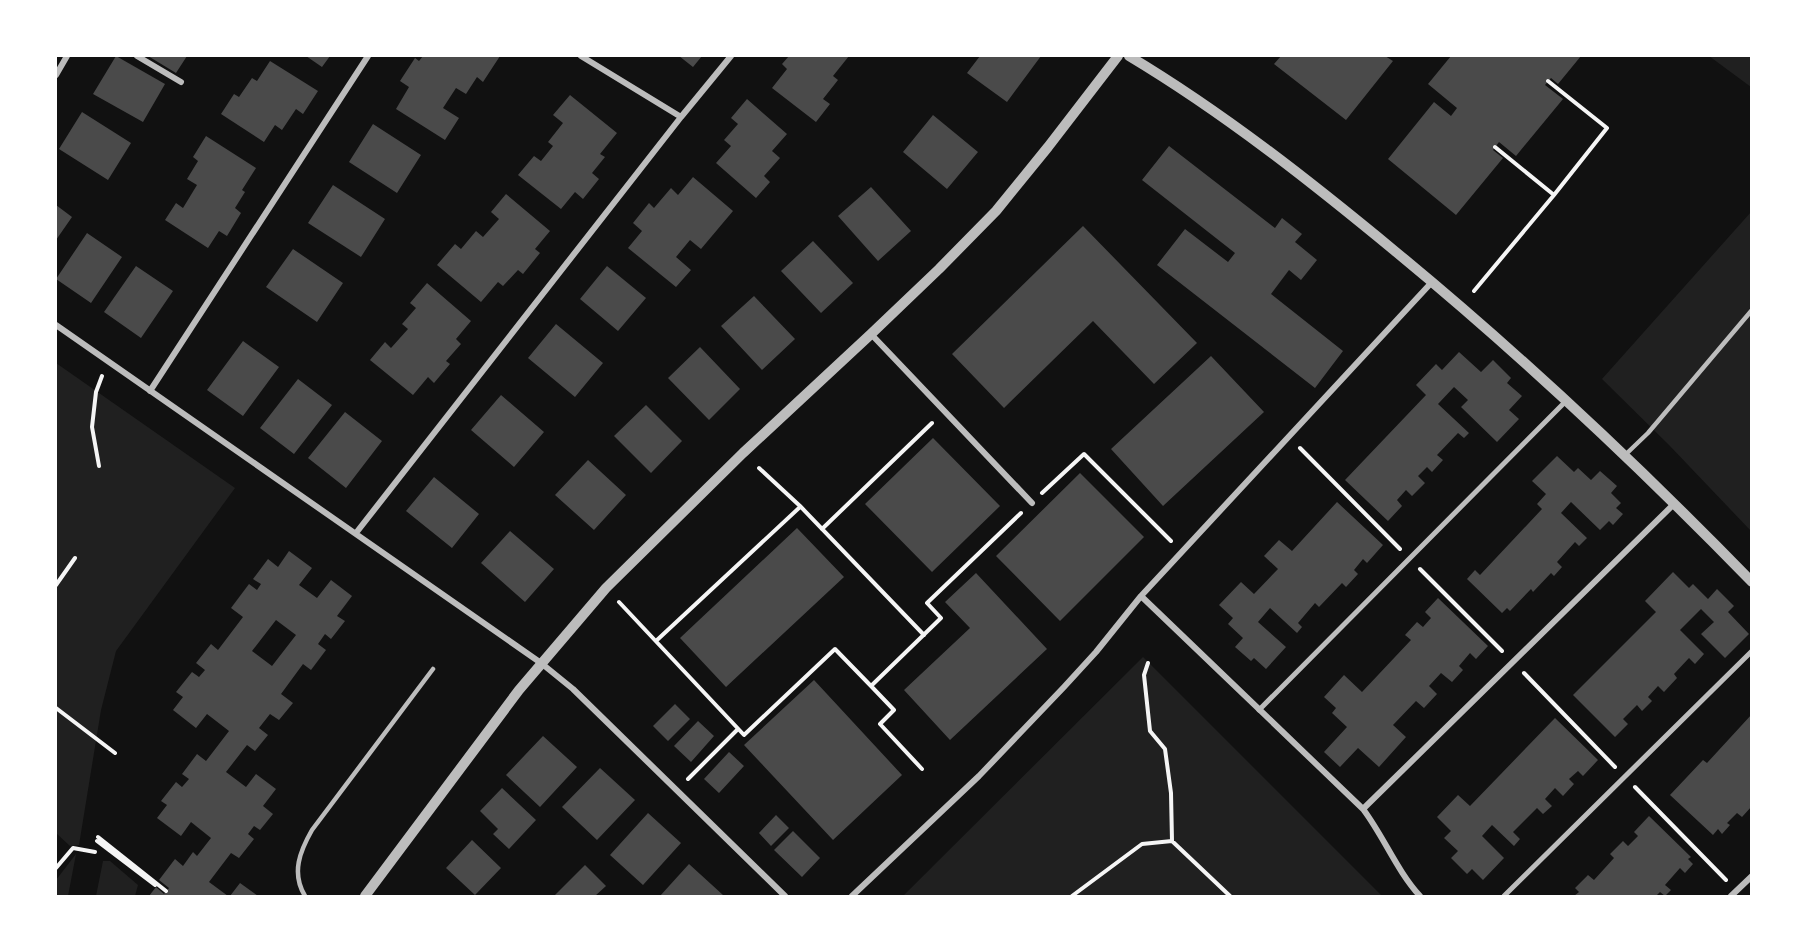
<svg xmlns="http://www.w3.org/2000/svg" width="1807" height="952" font-family="Mulish,sans-serif">
<rect width="100%" height="100%" fill="#111"/>
<!-- green -->
<path fill="#202020" d="M1709,56H1751V87Z
M1751,212V531L1669,445L1602,379Z
M56,363L235,488L116,651L101,710L79,845L70,846L56,833Z
M1143,657L1382,896H903Z
M76,854L68,896H56V880Z
M103,861H110L138,885L135,896H96Z"/>
<!-- building -->
<path fill="#4a4a4a" fill-rule="evenodd" d="M116,56L165,84L143,122L93,94Z
M148,56H187L176,73Z
M306,56H330L322,67Z
M423,56H500L483,82L477,77L466,94L456,88L443,108L459,118L445,140L396,109L409,87L400,81L415,58L419,61Z
M679,56H702L693,67Z
M789,56H849L833,76L838,80L823,99L830,104L816,122L772,88L787,69L782,64Z
M980,56H1041L1007,102L967,73Z
M1281,56H1385L1393,61L1346,120L1274,64Z
M1451,56H1581L1558,84L1551,78L1545,85L1563,99L1516,156L1499,142L1493,150L1503,158L1456,215L1388,159L1434,102L1451,116L1457,108L1428,84Z
M270,61L318,91L303,114L296,109L282,130L275,125L264,142L221,114L234,94L239,97L252,78L257,81Z
M570,95L617,133L600,154L605,157L592,173L599,179L583,199L575,192L561,209L518,175L534,156L541,161L553,146L548,142L563,123L553,115Z
M747,99L787,134L772,151L780,158L764,176L770,182L756,198L716,163L731,146L724,140L738,124L731,118Z
M82,112L131,143L108,180L59,149Z
M933,115L978,152L947,189L903,152Z
M373,124L421,155L397,193L349,162Z
M206,136L256,168L242,190L245,192L235,208L241,213L227,236L219,231L208,248L165,220L176,203L183,208L197,185L187,179L198,161L193,157Z
M1169,146L1275,228L1282,218L1302,234L1295,242L1317,260L1301,280L1289,270L1271,294L1343,351L1315,388L1157,265L1185,229L1228,262L1235,253L1142,180Z
M693,177L733,211L701,249L690,240L676,257L691,270L676,287L628,248L642,231L633,223L649,203L654,208L671,188L678,195Z
M333,185L385,219L361,257L308,223Z
M871,187L911,231L878,261L838,216Z
M506,194L550,231L535,249L540,253L523,274L518,270L503,286L498,282L481,302L437,265L455,244L461,249L476,231L483,237L499,219L491,212Z
M56,205L72,217L56,240Z
M1083,226L1197,343L1154,384L1093,321L1004,408L952,354Z
M87,233L122,257L91,303L56,279Z
M813,241L853,283L821,313L781,271Z
M293,249L343,283L317,322L266,287Z
M136,266L173,291L141,338L104,312Z
M607,266L646,298L618,331L580,299Z
M427,283L471,321L456,339L461,344L446,361L450,364L434,383L428,377L413,395L370,360L385,342L391,348L408,329L402,324L416,308L410,303Z
M754,296L795,339L762,370L721,326Z
M556,324L603,363L575,397L528,358Z
M243,341L279,367L243,416L207,390Z
M700,347L740,389L709,420L668,378Z
M1459,352L1481,372L1493,360L1511,378L1507,383L1522,396L1509,410L1519,419L1497,442L1461,407L1468,400L1454,387L1438,404L1469,433L1464,438L1458,433L1437,455L1443,460L1432,472L1427,467L1418,476L1425,483L1412,496L1406,490L1397,500L1402,506L1388,521L1345,480L1426,395L1416,385L1436,364L1442,370Z
M1211,356L1264,412L1163,506L1111,449Z
M298,379L332,405L294,454L260,428Z
M501,395L544,432L514,467L471,430Z
M646,405L682,441L651,473L614,436Z
M345,412L382,441L346,488L308,458Z
M933,438L1000,506L932,572L865,504Z
M1557,456L1574,472L1578,468L1591,480L1600,471L1617,486L1611,493L1621,503L1616,508L1623,514L1613,525L1609,521L1600,530L1571,502L1561,513L1587,538L1579,546L1575,542L1557,562L1562,567L1554,576L1551,573L1533,592L1531,589L1510,611L1507,608L1502,613L1467,579L1475,570L1480,575L1542,509L1537,504L1546,494L1532,481Z
M588,460L626,495L594,530L555,495Z
M1080,473L1144,537L1060,621L996,556Z
M434,477L479,514L452,548L406,511Z
M1337,502L1383,545L1367,563L1363,559L1354,570L1358,574L1346,587L1342,583L1319,607L1315,603L1298,623L1302,627L1297,633L1270,608L1258,622L1286,647L1266,669L1254,658L1251,661L1235,647L1243,638L1228,624L1233,618L1219,605L1241,582L1254,594L1278,569L1264,556L1279,540L1292,551Z
M797,528L844,577L726,687L680,638Z
M510,531L554,569L525,602L481,563Z
M289,551L312,568L299,585L317,598L331,580L352,596L337,616L345,621L331,639L325,634L318,644L326,650L311,670L303,664L281,694L293,703L279,720L270,714L259,728L268,735L255,751L247,745L226,772L246,787L256,774L276,789L263,806L273,814L260,830L254,826L248,834L254,839L239,858L231,853L209,882L228,896H149L156,887L164,894L169,888L159,880L175,859L183,866L193,852L197,856L211,838L191,822L181,836L157,818L167,805L161,801L176,782L182,787L189,779L182,774L197,754L206,761L229,731L207,714L196,728L173,710L183,697L176,692L192,672L199,677L205,670L196,663L211,644L218,650L243,617L231,608L249,584L257,590L261,584L253,579L268,559L278,567ZM276,620L296,635L272,666L252,651Z
M1673,572L1689,588L1693,584L1708,599L1717,589L1734,606L1728,612L1749,634L1725,658L1701,634L1714,622L1701,609L1680,630L1704,654L1695,664L1689,658L1674,674L1677,678L1664,692L1658,686L1648,697L1652,701L1642,711L1637,705L1623,719L1628,724L1615,737L1573,695L1656,612L1645,601Z
M976,573L1047,649L950,740L904,690L970,628L945,602Z
M1438,598L1488,646L1476,659L1470,653L1459,666L1463,670L1452,682L1441,673L1429,686L1437,694L1424,708L1416,701L1393,725L1406,737L1379,767L1358,748L1340,767L1324,752L1347,727L1332,713L1336,708L1324,697L1344,675L1362,692L1411,640L1405,635L1417,622L1423,627L1431,618L1425,612Z
M814,680L902,775L833,840L744,745Z
M675,704L690,719L668,741L653,726Z
M1752,714V798L1750,800L1752,806L1742,817L1737,813L1727,823L1730,825L1722,834L1718,829L1713,835L1670,795L1703,760L1707,763Z
M1555,718L1598,760L1583,776L1578,771L1569,779L1574,784L1563,796L1555,788L1545,799L1552,806L1543,814L1537,808L1513,832L1520,839L1514,846L1492,825L1482,836L1504,858L1483,880L1472,869L1467,874L1451,858L1458,851L1444,838L1451,831L1437,817L1458,795L1470,806Z
M698,721L714,736L691,762L674,746Z
M543,736L577,767L540,807L506,775Z
M729,752L744,766L719,793L704,779Z
M600,768L635,800L597,840L562,807Z
M502,788L536,820L509,849L493,834L498,829L480,811Z
M648,813L681,843L643,885L610,855Z
M776,815L789,828L771,846L759,833Z
M1649,816L1691,857L1688,859L1693,864L1685,873L1680,868L1665,885L1671,890L1665,896L1660,892L1656,896H1574L1579,892L1575,888L1588,875L1594,880L1614,858L1610,854L1623,841L1628,846L1638,836L1634,832Z
M793,831L820,858L802,877L774,850Z
M472,840L501,868L475,895L446,868Z
M689,864L723,895L722,896H660Z
M585,865L606,886L595,896H554Z
M240,883L258,896H230Z"/>
<g fill="none" stroke-linecap="round" stroke-linejoin="round">
<!-- path -->
<path stroke="#f5f5f5" stroke-width="4" d="M1495,147L1554,195
M1474,291L1554,195L1607,128L1548,81
M1300,448L1400,549
M99,466L92,427L96,392L102,376
M759,468L800,506L924,635
M1042,493L1084,454L1171,541
M822,529L932,423
M1420,569L1502,651
M56,585L75,558
M619,602L744,735L835,649L871,686L941,618L927,603L1021,513
M656,641L800,507
M1148,663L1144,675L1150,731L1165,749L1171,793L1172,841
M1524,673L1615,767
M871,686L894,710L880,724L922,769
M56,708L115,753
M688,779L738,729
M1635,787L1726,880
M98,837L166,891
M97,841L155,885
M56,868L73,848L95,852
M1072,896L1142,844L1172,841L1230,896"/>
<!-- service -->
<path stroke="#bcbcbc" stroke-width="4.5" d="M1624,456L1648,433L1752,310
M305,896C291,873 300,851 312,830L433,669"/>
<!-- pedestrian -->
<path stroke="#bcbcbc" stroke-width="5" d="M1259,710L1566,401
M1504,896L1752,651"/>
<!-- minor -->
<path stroke="#bcbcbc" stroke-width="6" d="M137,56L181,82
M581,56L681,117
M56,75L67,56
M56,325L541,663L573,689L785,896
M871,334L1032,503
M150,391L368,56
M356,533L681,117L731,56
M1141,596L1363,809C1384,837 1397,871 1420,896
M1363,809L1675,503
M852,896L979,776L1064,687L1096,652L1141,596L1432,282
M1731,896L1752,876"/>
<!-- tertiary -->
<path stroke="#bcbcbc" stroke-width="10" d="M1129,56C1224,113 1310,181 1396,252C1521,355 1639,466 1752,582
M365,896L519,690L606,588L743,453L871,334L939,269L996,211L1048,147L1118,56"/>
</g>
<!-- border -->
<rect width="1807" height="952" fill="none" stroke="#ffffff" stroke-width="114"/>
</svg>
